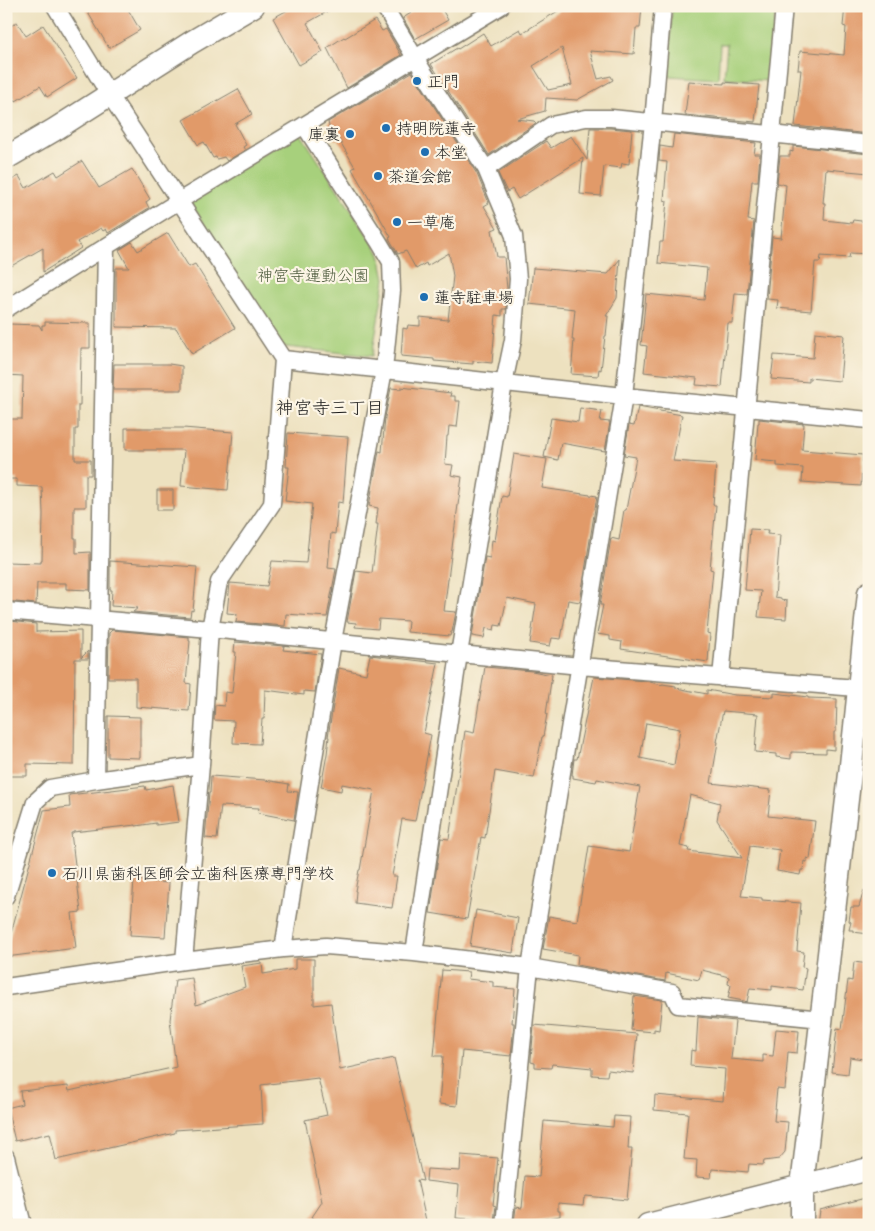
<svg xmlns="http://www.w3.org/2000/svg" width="875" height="1231" font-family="'Architects Daughter','Klee One',sans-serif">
<rect width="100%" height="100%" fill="#fcf5e5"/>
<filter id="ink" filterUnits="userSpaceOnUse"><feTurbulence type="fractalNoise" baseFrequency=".02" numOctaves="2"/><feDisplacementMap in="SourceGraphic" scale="10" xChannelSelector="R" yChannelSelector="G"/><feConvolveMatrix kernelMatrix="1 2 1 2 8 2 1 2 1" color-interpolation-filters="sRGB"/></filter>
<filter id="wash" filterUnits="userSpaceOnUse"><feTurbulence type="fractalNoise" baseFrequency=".0096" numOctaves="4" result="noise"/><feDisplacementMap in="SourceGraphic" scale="20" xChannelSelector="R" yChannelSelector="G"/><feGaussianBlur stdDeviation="1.12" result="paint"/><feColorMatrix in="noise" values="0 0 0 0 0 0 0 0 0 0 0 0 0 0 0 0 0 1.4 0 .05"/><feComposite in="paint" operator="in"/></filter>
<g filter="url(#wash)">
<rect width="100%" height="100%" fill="#ede1bf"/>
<!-- green -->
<path fill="#a7d07b" stroke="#62764c" d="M672,6H776L769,81L724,78L727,44H720L718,79L669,76Z
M300,133L380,254L385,279L372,356L277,346L187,196Z"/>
<g id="blocks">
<!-- building -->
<path fill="#e19a69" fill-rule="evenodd" d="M84,6H126L140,30L109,48Z
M295,6H337L307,23L323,52L299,65L273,18Z
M407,6H440L448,20L415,39L403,18L411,13Z
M566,6H642L640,28H636L634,54L590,51L598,79L611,76L613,80L577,100L546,98L545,111L517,119L534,121L536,123L489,155L431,64L457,48L458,49L483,33L491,46L520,29L522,33ZM562,48L572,85L548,90L533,66Z
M845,6H869V65L867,82H869V134L795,126L801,70H798L800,51L844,55L846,27L843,26Z
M375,20L382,31L386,29L401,55L347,88L327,48L344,37L345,38Z
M17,22L26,36L43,25L77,78L47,97L40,86L16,101L6,85V29Z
M412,72L477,174L489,203L484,206L497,228L492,230L497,257H504L507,289L506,309H502V316L496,315L492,363L473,361V364L434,361V359L401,356L403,328L407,329L408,325L420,326V317L448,320L453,276L449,253L427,266L426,263L416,269L406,251L398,254L389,238L391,237L352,169L355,167L338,138L335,140L330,131L328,122Z
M689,81L724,84V82L759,85L755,122L685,115Z
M238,89L252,114L235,124L246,145L243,147L245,150L227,161L224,157L217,159L216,157L213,158L204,142L198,145L183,120Z
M590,128H610L632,130L629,164L622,163L621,168L604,166L601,196L580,194L583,158L518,199L512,189L507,192L498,173L546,141L551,148L571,136L587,160Z
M674,134L756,143L754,154H760L758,181H752L748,220L754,221L747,294L735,293L732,323H728L722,387L696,385L697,378L644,372L647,346L641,345L646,294L704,300L707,268L658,263L660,242H663L667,201L664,200L667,162L659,161L660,146L672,148Z
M793,146L869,154V173L826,169L823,203H825L824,220L852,223L853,220L869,222V254L850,253L849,258L821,256L820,262H815L811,311L777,308L778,300L767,299L772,237L781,238L786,185L777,183L780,156H790V151L793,152Z
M82,161L99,188L132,169L150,199L146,202L149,208L108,233L106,229L103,231L101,228L77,242L81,248L43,272V248L6,269V183L19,176L26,188L55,171L58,176Z
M168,233L189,267L195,264L235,328L192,354L176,328L116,327V268H129L119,250L132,242L138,251Z
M620,259L617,298L606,316H608L606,336H605L601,370L599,369L598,376L571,374L574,340H572L575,309L529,304L533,268L608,274Z
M45,322L90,323V348H81L80,405H78V429H75V460H91V475H86V507H74V538H76V553L90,552V590L66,589V583H37L36,604L6,601V562L41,563V560H42L43,514L42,487L17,486V479H6V419H22L23,376L6,375V329H9V324L39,325L42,330V325H45Z
M815,332L844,335L840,381L809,378V382L771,379L774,355L813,358Z
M114,364H169L182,366V390H113Z
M401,387L451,393L450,396H455V401H460L457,427L449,426L448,436H447L445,464L453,465L451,475L462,477L453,540L444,611L456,612L452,632H451L450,636L407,632L408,621L379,619L378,629L355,627L356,623L347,622L356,571L372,573L378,524H376L378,508L369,506L379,451L382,452L385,417L391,388L401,389Z
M638,407L682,415L673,461L716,464L713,505H716L710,569L713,570L707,633L710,634L708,662L621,649L622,642L610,640V636L597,634L603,605H600L611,538L619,540L624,510H626L636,457L624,455L629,425L634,426Z
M580,408L602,411L600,421L610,422L605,451L561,443L558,460L544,457L551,418L578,422Z
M759,419L804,424L802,450L863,455L861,486L802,482L803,468L777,466V462L755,460L758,423H759Z
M125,428H183L233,432L228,490L181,486L184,450H125Z
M288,433L348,437L343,503L338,502L335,534L331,533L328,568L336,569L327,617L286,614L285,626L236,622L237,614L227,613L230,583L267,586L272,561L306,563L312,504L285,501L289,467H286Z
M514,454L547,459L542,488L597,496L580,602L568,600L561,639L552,638L550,646L530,643L536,604L507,598L501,626L495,625L494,630L486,628L484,638L472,636L485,557L490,558L492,540L495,541L502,496L507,497Z
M157,490H173V510H157Z
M750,529L768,530L767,534L780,535L775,597L781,598V600L787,601L786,619L758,617L761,591L745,590Z
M110,561L197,567L193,611L191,610L190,617L133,612L138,608L111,606L112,590H110Z
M10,621L36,624V632L81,631V658L88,651V659H75L74,765L27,764V776H6V635H10Z
M112,630L189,637V641H190L186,683L191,684L189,711L136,707V678H108L109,633Z
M235,642L284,646L283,650L321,654L315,692L304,691V695L265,690L264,719H262L260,744L233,743L234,721L214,720L215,705L224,706L225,692L232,693L236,652H234Z
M370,655L438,663L424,733L431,735L415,821L402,819L392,876H397L392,908L355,903L356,891H355L359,870H360L374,790L342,784L341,791L321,787L327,754L329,737H328L339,668L366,674Z
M485,667L532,671L552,675L546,714H547L543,737H542L534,778L495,771L485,838L481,837L467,919L430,913L441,838L449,839L465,731L474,733Z
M594,677L646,681L662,685V684L676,686V688L707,694V690L735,695L774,697V693L808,697V698L837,699L836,732H834V750L826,749V753L791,752V759L776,757V754L755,752L758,714L723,711L717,742H718L711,783L771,790L768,816L815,821L810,859L807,858V862L804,861L803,870H801L800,875L777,871L780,850L750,846L741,896L762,898V900L801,903L797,951L804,952L802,967L806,968L803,990L772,986V990L750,988L747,1002L744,1001L728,998L731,985L728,984L729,977L702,970L699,980L666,973L665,981L577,965L578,955L543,949L549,916L577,921L589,846L629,852L640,787L597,779L596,782L573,778V775H572L574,759H577ZM646,723L680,729L674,765L640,758ZM690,795L720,803L717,820L742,858L688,851L689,848L680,846Z
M108,716L140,717V758L108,757Z
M211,776L265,780L289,784L288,791L298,792L294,820L258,813L259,808L221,806L217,839L205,838L209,793H210Z
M173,785L179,822L156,825V823L136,826V825L73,832V833H71L81,912L72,913L76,948L6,957V952L44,810L70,807L69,795L145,786L146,790Z
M134,880L169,883L165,937L130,935Z
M864,890L869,891V934L853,932V930H849L851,922L849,921L851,907H859Z
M476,910L518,918L513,953L470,946Z
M295,959H314V1005L331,1003L340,1070L394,1058L423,1181L417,1180L427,1225H324L312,1217L322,1202L305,1120L327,1115L318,1078L261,1085L263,1124L175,1130V1133L56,1160L50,1133L15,1141L7,1108L22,1104L20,1091L68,1086L69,1091L176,1067L170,1020L175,980L192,978L196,1005L245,987L241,966L262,963L263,974L295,969Z
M854,962L869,964V1060L850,1057L848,1074L832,1072L837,1028L842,1029L848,980L852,981Z
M442,970L469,972L468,979L493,982V987L515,989L512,1023H514L511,1056L462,1051L457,1106L439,1104L443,1056H434Z
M634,996L662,1000L659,1030L654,1029V1032L631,1030Z
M698,1017L735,1021L731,1059L763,1062V1055L773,1056L776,1029L799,1031L797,1053L788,1052L785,1090L777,1089L774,1121L788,1122L785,1152L779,1159L764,1161L763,1165L749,1164L748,1172L712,1169L711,1178L696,1177L697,1160L684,1159L688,1113L654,1110L655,1095L723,1101L725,1069L690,1066L691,1050L696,1051Z
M534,1025L637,1034L633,1073L608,1070L607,1076L592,1075V1068L552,1064L551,1068L535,1067V1063L531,1062V1059Z
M614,1116L630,1117L628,1149H632L627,1200L586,1196L585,1198H584L583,1205L558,1203V1211H560V1216L518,1224L514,1223L516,1207L522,1208L525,1176L539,1177L544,1121L613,1127Z
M461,1155L498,1158L493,1205L496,1206L494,1221L456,1218L459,1185L426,1181L427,1169L460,1171Z
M869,1197V1225H818L820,1210Z"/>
</g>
</g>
<g filter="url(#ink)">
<use href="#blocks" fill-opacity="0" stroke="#847e6e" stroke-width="1"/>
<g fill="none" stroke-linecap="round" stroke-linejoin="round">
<defs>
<path id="street" d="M55,6L109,94L283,359L272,504L219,582L210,629L201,765L184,961
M384,6L426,76L486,169L514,236L518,279L513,340L504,383L459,654L414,953
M486,169L551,125L586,118H611L869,144
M6,309L179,201L501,6
M283,359L624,396L869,420
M6,611L210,629L580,666L869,689
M721,678L784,6
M96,780L106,247
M6,896L35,802L50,788L96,780L201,765
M283,949L333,641L384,370L392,291L391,262L379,242L304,125
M6,987L184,961L283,949L326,946L414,953L530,967L672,992L678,1005L822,1019
M6,1157L23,1225
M504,1225L530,967L624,396L653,122L663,6"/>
<path id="secondary" d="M6,158L54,130L192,42L253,6
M648,1225L869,1169
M802,1225V1186L851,765L869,593"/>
</defs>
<!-- street casing -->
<use href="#street" stroke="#847e6e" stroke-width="19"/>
<!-- secondary casing -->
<use href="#secondary" stroke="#847e6e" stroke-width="25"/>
<!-- street -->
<use href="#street" stroke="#fff" stroke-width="16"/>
<!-- secondary -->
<use href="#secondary" stroke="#fff" stroke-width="22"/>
</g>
</g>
<!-- markers -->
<g fill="#1f6fb2" stroke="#fcf5e5" stroke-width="2">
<circle cx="417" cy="81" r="5"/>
<circle cx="386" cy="128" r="5"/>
<circle cx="350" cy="134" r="5"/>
<circle cx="425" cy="152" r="5"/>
<circle cx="378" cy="176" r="5"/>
<circle cx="397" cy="222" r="5"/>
<circle cx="424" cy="297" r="5"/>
<circle cx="52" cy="873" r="5"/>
</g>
<g text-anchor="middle" stroke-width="4.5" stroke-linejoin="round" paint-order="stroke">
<!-- poi labels -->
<g font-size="16" fill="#1c1c1c" stroke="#fcf5e5" text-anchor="start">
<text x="427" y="87">正門</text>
<text x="396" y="134">持明院蓮寺</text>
<text x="340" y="140" text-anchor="end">庫裏</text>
<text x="435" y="158">本堂</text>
<text x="388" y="182">茶道会館</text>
<text x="407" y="228">一草庵</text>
<text x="434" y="303">蓮寺駐車場</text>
<text x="62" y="879">石川県歯科医師会立歯科医療専門学校</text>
</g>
<!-- park labels -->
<g font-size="16" fill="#4d5b3d" stroke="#fcf5e5">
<text x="313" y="281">神宮寺運動公園</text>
</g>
<!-- neighbourhood labels -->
<g font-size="18" fill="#1c1c1c" stroke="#fcf5e5">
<text x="330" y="414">神宮寺三丁目</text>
</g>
</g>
<!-- margin -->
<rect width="875" height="1231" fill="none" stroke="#fcf5e5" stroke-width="25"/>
</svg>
